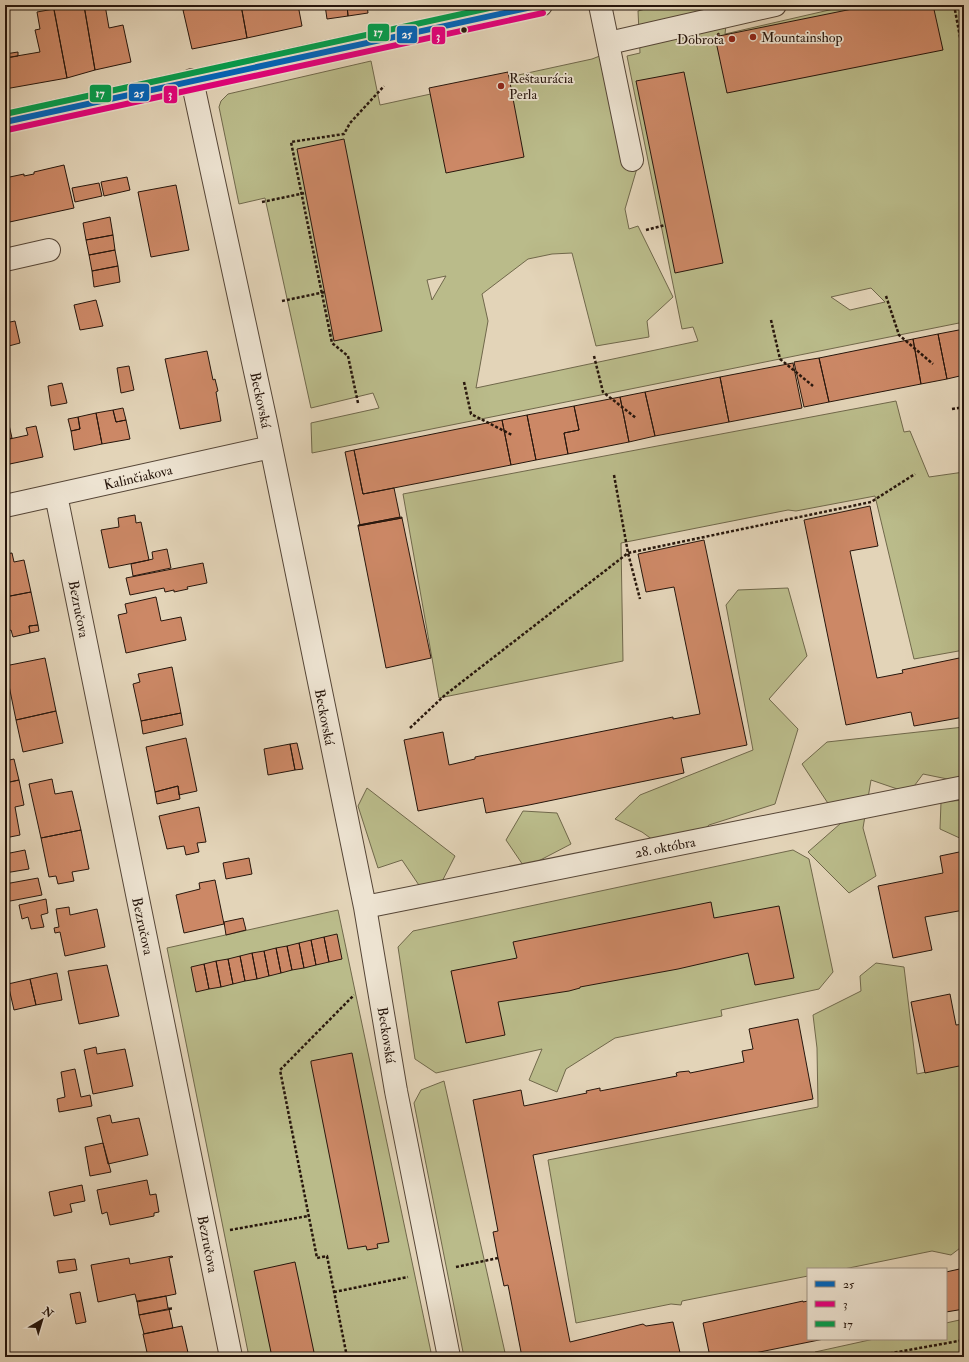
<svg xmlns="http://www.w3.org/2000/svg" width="969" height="1362" font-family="'IM FELL Double Pica',serif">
<rect width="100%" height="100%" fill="#e3d4b8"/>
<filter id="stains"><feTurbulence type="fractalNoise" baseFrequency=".005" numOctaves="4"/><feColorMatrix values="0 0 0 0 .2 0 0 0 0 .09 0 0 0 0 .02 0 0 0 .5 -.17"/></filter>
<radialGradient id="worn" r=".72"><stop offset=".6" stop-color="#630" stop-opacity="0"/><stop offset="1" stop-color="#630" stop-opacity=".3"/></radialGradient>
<!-- green -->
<path fill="#babb8a" stroke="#70684b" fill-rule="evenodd" d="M659,5H705L726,25L725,34L851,5H964V322L312,453L311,423L379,408L373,393L311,408L265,198L239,204L219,107L221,101L228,94L371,61L380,105L592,59L605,54L640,158L625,209L629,229L638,226L673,297L647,321L649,337L596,346L572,253L552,254L528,259L482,294L488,321L476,388L698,341L693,327L682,329L627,56L640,53L638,11ZM446,276L432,300L427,280ZM871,288L885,302L850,310L831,297Z
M896,401L904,432L910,431L929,477L964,472V650L914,659L875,496L796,511L788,510L621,543L623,661L439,698L403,494Z
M788,588L807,656L769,699L798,729L775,804L709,825L675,856L642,832L615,819L640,795L753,750L726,605L738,590Z
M964,727V780L962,782L923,774L909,793L871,780L863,828L876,876L849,893L808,852L841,823L802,764L827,742Z
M367,788L455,856L431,903L402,860L378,868L358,806Z
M964,800V840L940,829L941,802Z
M523,811L557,813L571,844L525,868L506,840Z
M793,850L809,859L833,972L819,989L721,1010L722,1016L615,1038L566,1069L557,1092L529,1080L542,1049L436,1073L415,1059L398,947L413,931Z
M338,910L432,1357H249L167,948Z
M876,963L904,967L917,1074L964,1064V1245L951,1255L932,1251L844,1269H808V1276L682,1301L681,1305L671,1304L576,1323L548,1160L818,1107L817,1048L813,1015L861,991L860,976Z
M444,1081L506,1357H464L414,1103L421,1090Z
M964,1319V1357H816L815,1352L874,1339H946V1323Z"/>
<!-- building -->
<path fill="#c86" stroke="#27160c" d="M44,5H53V8L44,9Z
M53,5H84L95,70L67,78Z
M89,5H105L109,28L123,25L131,62L95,70L84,6Z
M206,5H241L247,38L192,49L183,10Z
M241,5H298L302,26L247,38Z
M325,5H347L348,16L327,19Z
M347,5H367L368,13L348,16Z
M383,5H401L383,9Z
M872,5H933L943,50L727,93L715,37L718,36L717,34L719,33V36Z
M54,9L67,78L5,89V58L40,52L35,30L40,29L37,12Z
M18,52V56L6,58L5,54Z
M508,72L524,157L446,173L429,88Z
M684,72L723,263L675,273L636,81Z
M344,139L382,331L334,341L297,149Z
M64,165L74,208L5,223V178L24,174V176L34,174V172Z
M127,177L130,190L104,196L101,182Z
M99,183L102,196L75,202L72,188Z
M176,185L189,250L151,257L138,192Z
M110,217L113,235L86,240L83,223Z
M113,235L115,250L89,255L86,240Z
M115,250L118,266L92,271L89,255Z
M118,266L120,282L94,287L92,271Z
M96,300L103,326L80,330L74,305Z
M15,321L20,343L5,347V323Z
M964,329V375L947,379L938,334Z
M938,334L947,379L921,384L913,339Z
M913,339L921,384L829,402L819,358Z
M207,351L213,380L215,379L218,391L216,392L221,421L180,429L165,359Z
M819,358L829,402L804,407L794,362Z
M793,363L802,408L729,422L720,377Z
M129,366L134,390L121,393L117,368Z
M720,377L729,422L655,436L645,392Z
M62,383L67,403L51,406L48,386Z
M645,392L655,436L629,442L620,397Z
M620,397L629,442L568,454L564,433L579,430L574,406Z
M574,406L579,430L564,433L568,454L536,460L527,415Z
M123,408L126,420L116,422L113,410Z
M113,410L116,422L126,420L130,439L102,444L96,413Z
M96,413L102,444L74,450L71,431L80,429L78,417Z
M527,415L536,460L511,465L502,420Z
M5,416H7L12,438L5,440Z
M78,417L80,429L71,431L68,419Z
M502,420L511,465L363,494L354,450Z
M36,426L43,457L5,465V440L28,435L26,428Z
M354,450L363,494L394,488L400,517L360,525L345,452Z
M870,506L878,546L850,551L877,678L903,673L902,670L964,657V717L914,726L911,712L846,725L804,520Z
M135,515L136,523L141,522L149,560L109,568L101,530L119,527L118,518Z
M402,517V518L358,526V525Z
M402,518L431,658L386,668L358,526Z
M704,540L747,745L681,758L684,773L529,805L486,813L483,798L418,811L404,740L443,732L449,765L475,759V757L619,728L673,717V719L700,714L674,587L646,592L638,554Z
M167,549L171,568L133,576L131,564L153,559L152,552Z
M12,553L14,562L24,560L31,592L5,597V554Z
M203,563L207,583L187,587L188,589L174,592V590L165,592L164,588L130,595L126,578Z
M31,592L38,625L29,626L30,633L13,637L11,630L5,632V597Z
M156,597L161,621L181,617L186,640L126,653L118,615L127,613L125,604Z
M38,625L39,631L30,633L29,626Z
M45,658L56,711L16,720L5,666Z
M172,667L181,713L141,721L133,684L140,682L138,674Z
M56,711L63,743L23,752L16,720Z
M181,713L183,725L143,734L141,721Z
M186,738L197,791L179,795L178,786L155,792L146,747Z
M297,743L303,769L295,770L290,744Z
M290,744L295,770L268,775L264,749Z
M14,759L19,780L5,783V761Z
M52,779L55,794L72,791L81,830L41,838L29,784Z
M19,780L24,805L15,807L20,835L5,838V783Z
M178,786L180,799L157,804L155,792Z
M199,807L206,842L197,843L199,852L186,855L184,846L167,849L159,816Z
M81,830L89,869L72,872L74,881L58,884L56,876L49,877L41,838Z
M25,850L29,869L5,873V854Z
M964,851V910L925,917L932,950L893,958L878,886L943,873L940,856Z
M249,858L252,874L226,879L223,863Z
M38,878L42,895L5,902V884Z
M215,880L224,924L184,933L176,895L200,889L199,883Z
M46,899L48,913L41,915L44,927L31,929L28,917L22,919L19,905Z
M711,902L714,918L779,906L794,978L755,985L748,953L678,969L580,987V988L569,991L498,1002L505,1035L466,1043L451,971L517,958L513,942Z
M69,907L70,915L97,909L105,947L65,956L60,932L55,933L54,928L59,927L56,909Z
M243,918L246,930L226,935L224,922Z
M337,934L342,959L329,962L324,937Z
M324,937L329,962L316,965L311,940Z
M311,940L316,965L304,968L299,943Z
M299,943L304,968L292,970L287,946Z
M287,946L292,970L281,973L276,948Z
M276,948L281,973L269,976L264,951Z
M264,951L269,976L257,979L252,953Z
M252,953L257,979L245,981L240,956Z
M240,956L245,981L233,984L228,959Z
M228,959L233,984L221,987L216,961Z
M216,961L221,987L209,989L204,964Z
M204,964L209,989L196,992L191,967Z
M107,965L119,1016L79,1024L68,971Z
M57,973L62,1000L36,1005L30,979Z
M30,979L36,1005L14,1010L8,984Z
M950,994L956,1025L964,1024V1065L925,1073L911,1002Z
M798,1019L813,1099L533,1155L570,1342L643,1324L646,1326L673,1322L681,1357H522L508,1285L504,1286L498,1258L493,1232L498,1231L473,1100L521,1090L524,1106L587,1093L586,1091L600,1088V1091L677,1076L676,1073L679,1072L689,1071L690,1073L744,1062L742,1051L753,1049L749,1029Z
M96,1047L97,1054L125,1049L133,1086L93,1094L84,1050Z
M352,1053L389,1242L377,1244L378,1248L367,1250L366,1246L348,1249L311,1063V1061Z
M75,1069L81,1097L90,1095L92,1106L59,1112L57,1099L65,1097L61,1072Z
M110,1115L112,1123L139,1118L148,1155L108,1164L97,1118Z
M103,1143L111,1172L90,1176L85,1147Z
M147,1180L150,1195L156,1194L159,1212L154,1213V1216L110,1225L107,1212L102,1214L97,1190Z
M82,1185L85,1201L70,1204L72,1212L54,1216L49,1192Z
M172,1256L173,1257L169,1258L176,1294L137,1302L135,1294L98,1302L91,1265L129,1258L130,1264Z
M75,1259L77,1270L59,1273L57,1261Z
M295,1262L315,1357H272L254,1271Z
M964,1268V1309L946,1312V1272Z
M80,1292L86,1322L76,1324L70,1294Z
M166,1296L168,1308H172L139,1315L137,1301Z
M803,1301V1302L808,1301V1339H824L735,1357H710L703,1323Z
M169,1309L173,1328L144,1334L139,1315L172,1309Z
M182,1326L189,1357H148L143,1334Z"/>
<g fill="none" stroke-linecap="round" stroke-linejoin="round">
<defs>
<path id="minor" d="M600,5L632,160
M609,43L775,5
M192,80L266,422L365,907L396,1091L449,1357
M5,122L541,5
M5,260L49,250
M56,495L231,1357
M5,506L271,447
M365,907L964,787"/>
</defs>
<!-- minor casing -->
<use href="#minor" stroke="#564637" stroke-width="24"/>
<!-- path -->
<path stroke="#27160c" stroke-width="2.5" stroke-dasharray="3 2" stroke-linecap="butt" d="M954,5L964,58
M262,202L305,193
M646,230L665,225
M886,296L899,335L933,364
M282,301L325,292
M771,320L780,359L813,386
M594,356L603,392L636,418
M464,382L471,414L512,435
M358,403L348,356L332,343L291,142L344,134L350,123L384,86
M952,409L964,407
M614,475L628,553L640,599
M410,728L445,695L628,553L871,502L915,474
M230,1230L308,1216
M456,1267L498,1258
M334,1292L408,1277
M347,1357L327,1256L317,1258L280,1070L354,995
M870,1357L964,1340"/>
<!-- minor -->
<use href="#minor" stroke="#ede3d1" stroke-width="22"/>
<defs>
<path id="bus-1" d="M5,122L541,5"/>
<path id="bus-2" d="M7,130L543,13"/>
<path id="bus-3" d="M5,114L503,5"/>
</defs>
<!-- bus-1 casing -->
<use href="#bus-1" stroke="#ede3d1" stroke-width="9"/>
<!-- bus-2 casing -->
<use href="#bus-2" stroke="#ede3d1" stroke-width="9"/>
<!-- bus-3 casing -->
<use href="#bus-3" stroke="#ede3d1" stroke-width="9"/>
<!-- bus-1 -->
<use href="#bus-1" stroke="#0065bd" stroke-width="6"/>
<!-- bus-2 -->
<use href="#bus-2" stroke="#e5007d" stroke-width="6"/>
<!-- bus-3 -->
<use href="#bus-3" stroke="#029f4e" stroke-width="6"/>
</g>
<!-- markers -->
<circle fill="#27160c" stroke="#ede3d1" stroke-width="1.5" cx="464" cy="30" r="3.5"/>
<g fill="#8f2418" stroke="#ede3d1" stroke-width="1.5">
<circle cx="753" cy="37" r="4"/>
<circle cx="732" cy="39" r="4"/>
<circle cx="501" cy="86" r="4"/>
</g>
<g text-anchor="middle" stroke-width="3.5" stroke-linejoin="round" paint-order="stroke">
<!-- poi labels -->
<g font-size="14" fill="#27160c" stroke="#ede3d1" text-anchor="start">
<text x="761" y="42">Mountainshop</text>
<text x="724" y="44" text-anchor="end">Dobrota</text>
<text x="509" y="83">Reštaurácia<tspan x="509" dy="16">Perla</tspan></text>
</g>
<!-- street labels -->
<g font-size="14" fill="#27160c" stroke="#ede3d1">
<text transform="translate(261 400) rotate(78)" y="5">Beckovská</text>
<text transform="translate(138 477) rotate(-13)" y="5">Kalinčiakova</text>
<text transform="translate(79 609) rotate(79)" y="5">Bezručova</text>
<text transform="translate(325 717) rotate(79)" y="5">Beckovská</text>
<text transform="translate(665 847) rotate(-11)" y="5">28. októbra</text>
<text transform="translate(143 926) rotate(78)" y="5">Bezručova</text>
<text transform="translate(387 1035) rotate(81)" y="5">Beckovská</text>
<text transform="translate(208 1244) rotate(79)" y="5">Bezručova</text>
</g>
</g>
<g stroke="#ede3d1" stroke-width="1.5">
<rect x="367" y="23" width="23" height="19" rx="4" fill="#029f4e"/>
<rect x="396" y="25" width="22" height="19" rx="4" fill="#0065bd"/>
<rect x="431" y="26" width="15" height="19" rx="4" fill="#e5007d"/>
<rect x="128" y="83" width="22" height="19" rx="4" fill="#0065bd"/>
<rect x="89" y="84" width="23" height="19" rx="4" fill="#029f4e"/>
<rect x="163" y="85" width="15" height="19" rx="4" fill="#e5007d"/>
</g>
<g font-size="11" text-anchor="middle" font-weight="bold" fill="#fff">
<text x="378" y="36">17</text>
<text x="407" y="38">25</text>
<text x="438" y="40">3</text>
<text x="139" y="97">25</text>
<text x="100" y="97">17</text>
<text x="170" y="98">3</text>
</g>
<!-- margin -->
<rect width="969" height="1362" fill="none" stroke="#e3d4b8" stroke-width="20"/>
<rect x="6" y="6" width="957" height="1350" fill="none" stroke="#27160c" stroke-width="2"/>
<rect x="10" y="10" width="949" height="1342" fill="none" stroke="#27160c"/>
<!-- legend -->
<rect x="807" y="1268" width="140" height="72" fill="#ede3d1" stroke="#9e9182"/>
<rect x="815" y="1281" width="20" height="6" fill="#0065bd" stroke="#9e9182"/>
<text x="843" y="1288" font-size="12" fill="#27160c">25</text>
<rect x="815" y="1301" width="20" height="6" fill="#e5007d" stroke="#9e9182"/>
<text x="843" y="1308" font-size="12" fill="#27160c">3</text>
<rect x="815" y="1321" width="20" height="6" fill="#029f4e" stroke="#9e9182"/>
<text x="843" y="1328" font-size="12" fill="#27160c">17</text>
<!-- north arrow -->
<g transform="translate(42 1320) rotate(38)" stroke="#ede3d1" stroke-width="3" paint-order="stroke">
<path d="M0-3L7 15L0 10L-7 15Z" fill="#27160c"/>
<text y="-6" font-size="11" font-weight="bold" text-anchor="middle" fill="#27160c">N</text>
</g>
<rect width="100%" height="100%" filter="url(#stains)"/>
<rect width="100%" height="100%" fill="url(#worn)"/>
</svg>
